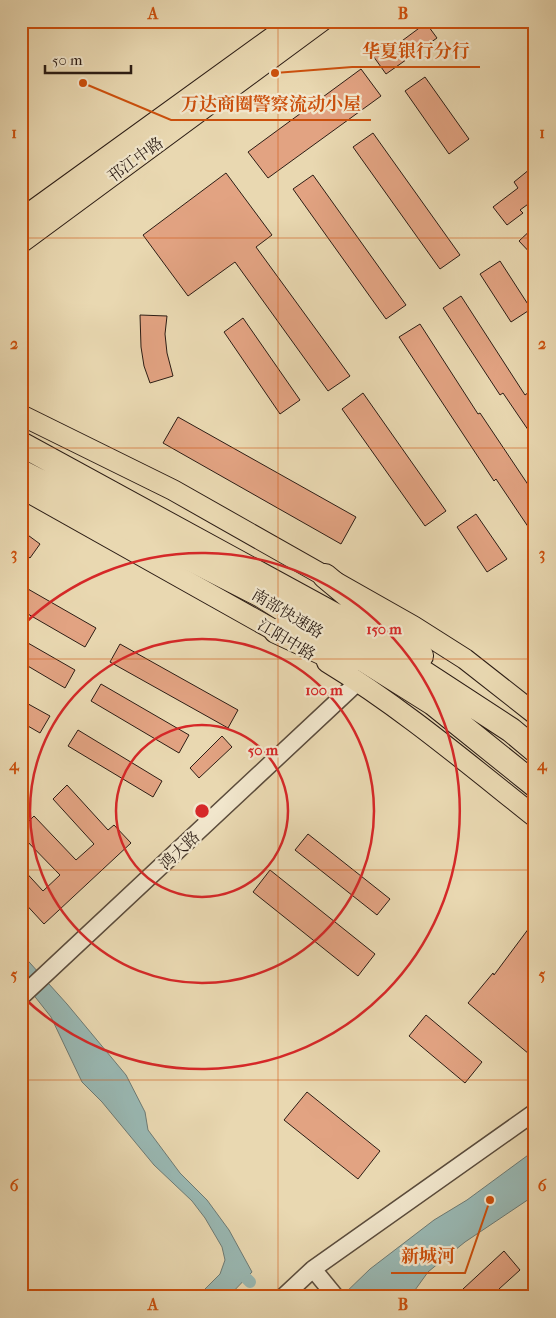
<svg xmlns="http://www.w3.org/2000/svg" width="556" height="1318" font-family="'IM FELL French Canon','Noto Serif SC',serif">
<rect width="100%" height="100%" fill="#e9d8b1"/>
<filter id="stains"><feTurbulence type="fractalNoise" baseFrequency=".004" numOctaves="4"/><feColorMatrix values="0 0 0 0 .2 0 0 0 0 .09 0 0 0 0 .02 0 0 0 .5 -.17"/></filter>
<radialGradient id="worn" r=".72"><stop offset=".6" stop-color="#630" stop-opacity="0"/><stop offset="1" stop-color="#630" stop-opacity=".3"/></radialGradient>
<!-- water -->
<path fill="#99b8b3" stroke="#6d7a74" d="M21,953L67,1004L126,1075L145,1112L148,1130L180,1173L207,1200L229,1230L252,1272L228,1297H197L220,1274L225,1260L222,1247L205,1218L192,1201L154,1165L102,1102L82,1082L51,1017L21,979Z
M535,1150V1195L465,1242L440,1262L428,1272L410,1297H341L370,1269L434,1220L467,1200Z"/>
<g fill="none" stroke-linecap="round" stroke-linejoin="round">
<!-- canal -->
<path stroke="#99b8b3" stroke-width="12" d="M247,1279L250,1282"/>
</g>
<!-- building -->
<path fill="#e2a382" stroke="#2c1d15" d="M426,23L437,38L386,74L371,53L386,43L391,49Z
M361,69L381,96L268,178L248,152Z
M425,77L469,139L449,154L405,91Z
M373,133L460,255L440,269L353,147Z
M530,169L535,176V199L520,210L523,213L507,225L493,207L518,188L514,182Z
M226,173L272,235L256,247L350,376L328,391L235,262L188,296L143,235Z
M313,175L406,305L386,319L293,189Z
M535,226V258L519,241Z
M500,261L531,309L511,322L480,274Z
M461,296L525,395L529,392L535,400V440L503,393L500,395L443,308Z
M140,315L167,316L165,334L167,353L173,376L150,383L144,366L141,347Z
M243,318L300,400L280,414L224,332Z
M420,324L478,414L480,413L535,495V537L496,479L494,481L399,337Z
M363,393L446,511L425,526L342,409Z
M178,417L356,517L341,544L163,443Z
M476,514L507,559L487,572L457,527Z
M21,530L40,544L30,558L21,551Z
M21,585L96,628L85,647L21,610Z
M21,639L75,670L65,688L21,662Z
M120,644L238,710L228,728L110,662Z
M101,684L189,735L179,753L91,701Z
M21,700L50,716L40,733L21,722Z
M78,730L162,781L153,797L68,746Z
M222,736L232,747L199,778L190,768Z
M67,785L108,830L114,825L131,843L44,924L21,899V867L43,891L60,875L21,835V829L34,816L76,860L94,844L53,799Z
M308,834L390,899L377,915L295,850Z
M270,870L375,954L358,976L253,892Z
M535,920V1059L468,1003L493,973L494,975Z
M426,1015L482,1062L465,1083L409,1036Z
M307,1092L380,1151L358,1179L284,1120Z
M504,1251L520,1270L499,1289L506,1297H470L463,1289Z"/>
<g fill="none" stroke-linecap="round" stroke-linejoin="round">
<defs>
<path id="minor" d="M21,997L359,681
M313,1269L336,1297
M283,1297L313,1269L535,1112"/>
<path id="major" d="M21,219L295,21
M21,243L322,21
M21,415L173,490L413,626L465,659L535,714
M21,488L290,639
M327,662C401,707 467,763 535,817"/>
<path id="highway" d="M21,444L338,617L511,730L535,750
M21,472L261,595L433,703L535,785
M325,576L421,656
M276,631L347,664"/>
</defs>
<!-- minor casing -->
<use href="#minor" stroke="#5b4c3c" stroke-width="19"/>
<!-- major casing -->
<use href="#major" stroke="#2c1d15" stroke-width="22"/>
<!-- highway casing -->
<use href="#highway" stroke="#2c1d15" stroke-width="26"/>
<!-- minor -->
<use href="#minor" stroke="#f1e6cc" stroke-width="16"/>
<!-- major -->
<use href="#major" stroke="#e9d8b1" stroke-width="20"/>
<!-- highway -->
<use href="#highway" stroke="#e9d8b1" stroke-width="24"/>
</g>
<!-- grid -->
<path fill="none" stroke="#cc500d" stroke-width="1" stroke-opacity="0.55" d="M278,21V1297M21,238H535M21,448H535M21,659H535M21,870H535M21,1080H535"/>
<!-- distance rings -->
<g fill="none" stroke="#d62828" stroke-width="2.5">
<circle cx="202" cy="811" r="86"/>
<circle cx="202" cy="811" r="172"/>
<path d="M23 625A258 258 0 1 1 23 997"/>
</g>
<g text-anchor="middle" stroke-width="4.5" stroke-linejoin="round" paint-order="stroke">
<!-- street labels -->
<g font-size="16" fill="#2c1d15" stroke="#f1e6cc">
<text transform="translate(135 159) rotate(-36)" y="6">邗江中路</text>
<text transform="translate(288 613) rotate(31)" y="6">南部快速路</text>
<text transform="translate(287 639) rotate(31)" y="6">江阳中路</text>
<text transform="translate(179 850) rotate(-43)" y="6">鸿大路</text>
</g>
</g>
<circle cx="202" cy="811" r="8" fill="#d62828" stroke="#f1e6cc" stroke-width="2.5"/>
<g font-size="15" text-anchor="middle" font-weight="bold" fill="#d62828" stroke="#f1e6cc" stroke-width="4.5" stroke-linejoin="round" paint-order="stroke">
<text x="384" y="634">150 m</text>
<text x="324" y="695">100 m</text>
<text x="263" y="755">50 m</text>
</g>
<!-- callouts -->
<path fill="none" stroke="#cc500d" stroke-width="2" d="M275 73L352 67H480M83 83L171 120H371M490 1200L465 1273H391"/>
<g fill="#cc500d" stroke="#f1e6cc" stroke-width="2">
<circle cx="275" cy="73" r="5"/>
<circle cx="83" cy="83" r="5"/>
<circle cx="490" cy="1200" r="5"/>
</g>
<g font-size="18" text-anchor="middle" font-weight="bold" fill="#cc500d" stroke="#f1e6cc" stroke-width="4.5" stroke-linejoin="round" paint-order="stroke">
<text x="416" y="57">华夏银行分行</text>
<text x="271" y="110">万达商圈警察流动小屋</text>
<text x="428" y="1262">新城河</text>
</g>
<!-- margin -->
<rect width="556" height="1318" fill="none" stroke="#e9d8b1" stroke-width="55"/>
<!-- scale -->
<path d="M45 65v8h86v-8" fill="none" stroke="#2c1d15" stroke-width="2.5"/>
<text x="52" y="65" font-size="15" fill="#2c1d15" stroke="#f1e6cc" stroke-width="4" paint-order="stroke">50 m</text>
<rect x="28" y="28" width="500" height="1262" fill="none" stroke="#cc500d" stroke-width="2"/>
<g font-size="16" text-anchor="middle" font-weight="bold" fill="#cc500d">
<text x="153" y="19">A</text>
<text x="403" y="19">B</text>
<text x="14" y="138">1</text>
<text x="542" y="138">1</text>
<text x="14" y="349">2</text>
<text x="542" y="349">2</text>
<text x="14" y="559">3</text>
<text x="542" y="559">3</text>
<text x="14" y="770">4</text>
<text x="542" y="770">4</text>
<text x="14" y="980">5</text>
<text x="542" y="980">5</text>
<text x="14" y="1191">6</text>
<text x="542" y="1191">6</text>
<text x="153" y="1310">A</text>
<text x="403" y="1310">B</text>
</g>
<rect width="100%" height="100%" filter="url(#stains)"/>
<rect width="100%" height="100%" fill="url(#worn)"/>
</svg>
